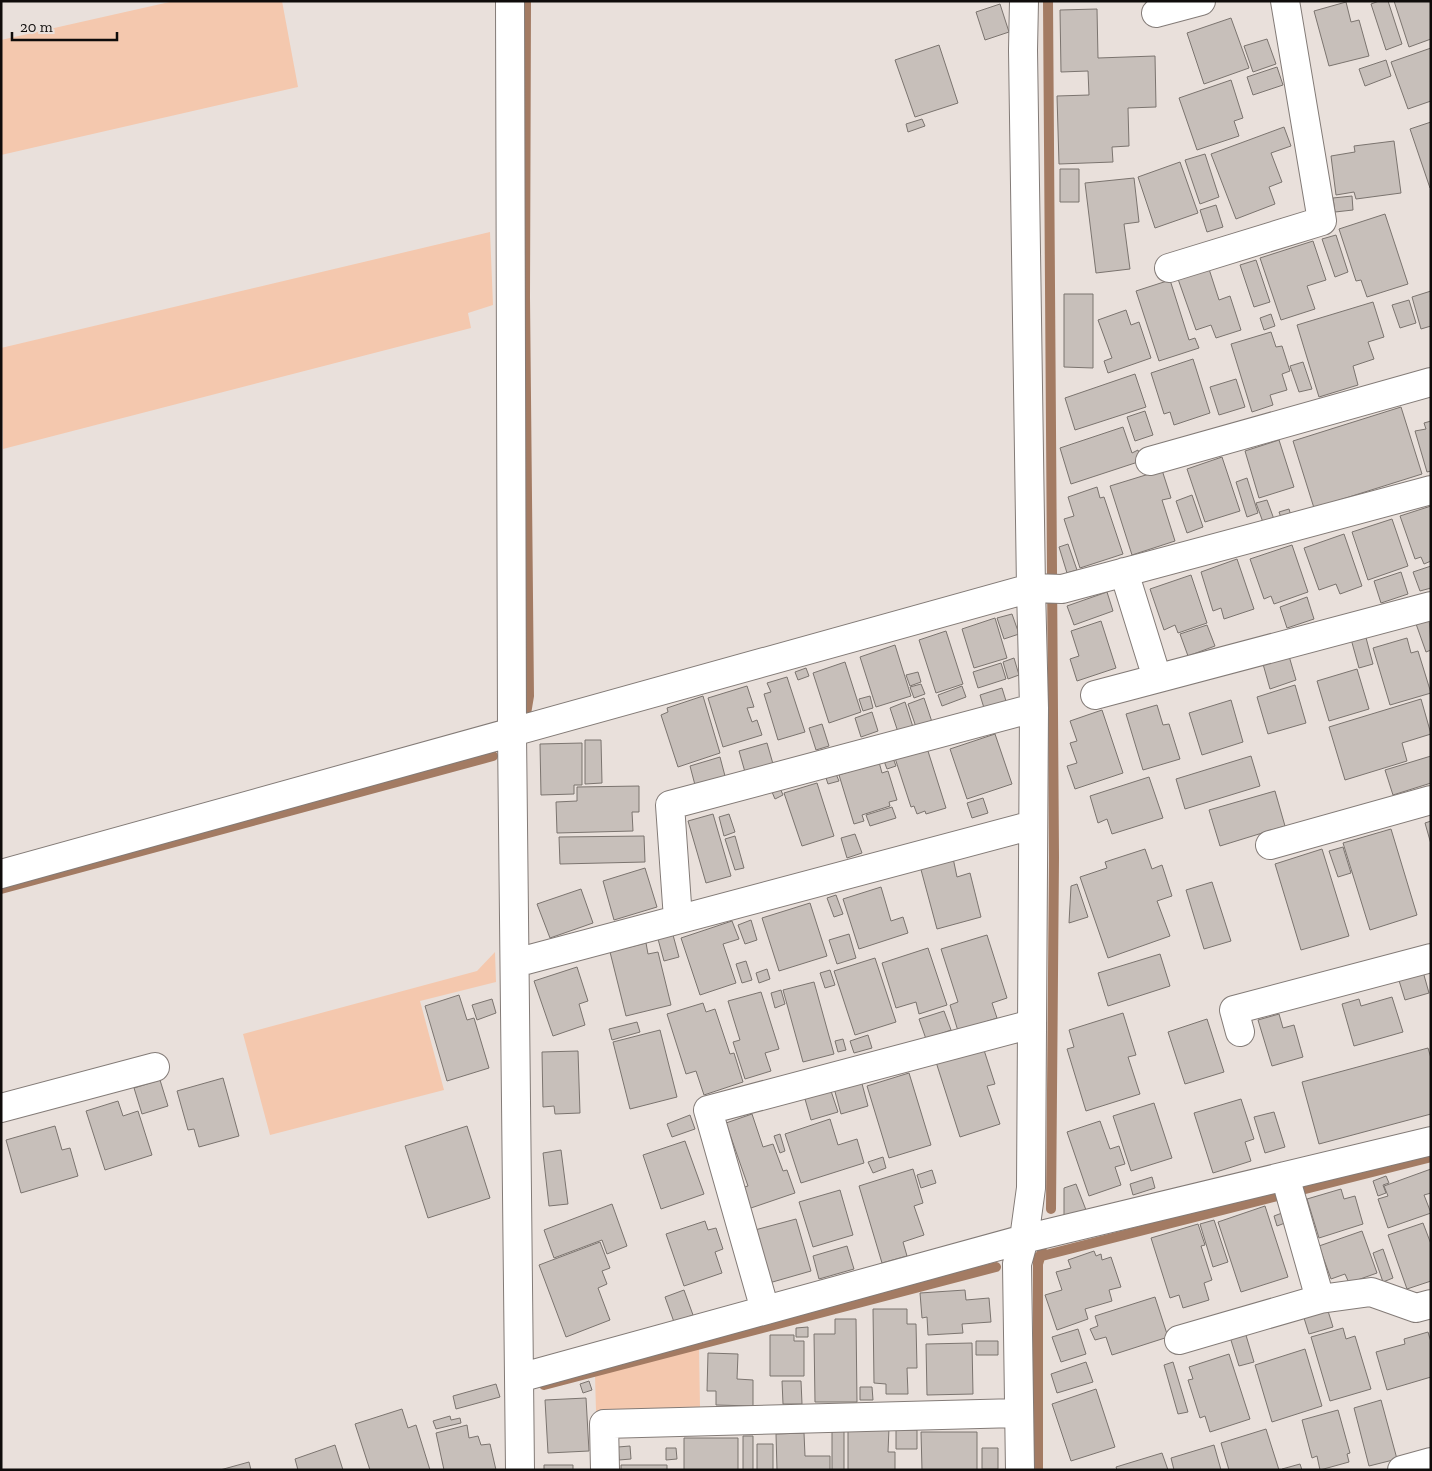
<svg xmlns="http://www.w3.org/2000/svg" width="1432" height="1471" font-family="'Zilla Slab',serif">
<rect width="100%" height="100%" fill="#e9e0db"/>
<!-- green -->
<path fill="#f4c8ae" d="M174,1H282L298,87L1,155V40Z
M490,232L493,305L468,313L471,328L3,449L1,348Z
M495,952L496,982L420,1001L444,1090L270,1135L243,1034L477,971Z
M699,1348L700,1407L596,1411L595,1375Z"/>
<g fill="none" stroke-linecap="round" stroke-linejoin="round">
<!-- stream -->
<path stroke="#a37b63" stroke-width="10" d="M526,1L525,298L529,696L526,714
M1048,1C1048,287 1054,572 1054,857C1054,975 1052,1092 1051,1209
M1,889L493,756
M1034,1258L1431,1157
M544,1385L996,1267
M1038,1470V1264L1042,1251"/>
</g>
<!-- building -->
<path fill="#c7bfba" stroke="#7b746f" d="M1379,1H1388L1402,44L1386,50L1371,4Z
M1394,1H1431V39L1409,47Z
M1346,2L1351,22L1359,20L1369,56L1329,66L1314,11Z
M1000,4L1009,32L985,40L976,12Z
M1097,9L1098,58L1155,56L1156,107L1128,108L1129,146L1112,147L1113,162L1059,164L1057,96L1089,95L1088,71L1061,72L1060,10Z
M1231,18L1249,68L1204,84L1187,33Z
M1267,39L1276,64L1253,72L1244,46Z
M939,45L958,103L915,117L895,60Z
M1431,48V101L1408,109L1391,62Z
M1386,60L1391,76L1365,86L1359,69Z
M1277,67L1283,85L1253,95L1247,77Z
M1231,80L1243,118L1234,121L1239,136L1197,150L1179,98Z
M922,119L925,126L908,132L906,124Z
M1431,122V187L1430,188L1410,129Z
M1284,127L1291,146L1271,153L1282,182L1269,187L1275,204L1236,219L1211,154Z
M1394,141L1401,193L1356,199L1354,192L1336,195L1331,156L1355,152L1354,146Z
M1205,154L1219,197L1200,204L1185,160Z
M1180,162L1198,213L1155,228L1138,177Z
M1060,169H1079V202H1060Z
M1134,178L1139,222L1124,224L1130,269L1096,273L1085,183Z
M1352,196L1353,210L1335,212L1333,198Z
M1216,205L1223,227L1207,232L1200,210Z
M1385,214L1408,284L1367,297L1361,280L1356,281L1339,229Z
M1336,235L1348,272L1335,277L1322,239Z
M1313,241L1326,280L1307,286L1315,309L1281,320L1260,258Z
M1256,260L1270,302L1254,307L1240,265Z
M1209,269L1219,300L1230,296L1241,330L1216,338L1211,325L1196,330L1178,279Z
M1170,280L1189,340L1195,338L1199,348L1159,361L1136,291Z
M1431,291V326L1421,329L1412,297Z
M1064,294H1093V368L1064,367Z
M1409,300L1416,323L1400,328L1392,305Z
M1373,302L1384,337L1368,342L1374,359L1353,366L1358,385L1319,397L1297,325Z
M1126,310L1131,325L1139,322L1151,358L1108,373L1104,361L1112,358L1098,320Z
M1271,314L1275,326L1264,330L1260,318Z
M1271,332L1276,347L1282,346L1290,371L1282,374L1287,390L1270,395L1273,405L1252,412L1231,344Z
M1193,359L1210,413L1174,425L1170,412L1164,414L1151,373Z
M1303,362L1312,389L1299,392L1290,366Z
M1135,374L1146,407L1075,430L1065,398Z
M1236,379L1245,407L1219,415L1210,387Z
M1401,407L1422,474L1314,508L1293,441Z
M1145,411L1153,435L1135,441L1127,417Z
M1431,421V471L1427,472L1415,431L1426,429L1424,423Z
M1123,427L1132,453L1138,450L1141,461L1071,484L1060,448Z
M1279,440L1294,487L1259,498L1245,451Z
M1222,457L1240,511L1205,522L1187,469Z
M1162,470L1171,498L1162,500L1175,541L1132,555L1110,486Z
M1247,478L1258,513L1247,517L1236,482Z
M1097,487L1100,498L1104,497L1123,554L1080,568L1064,519L1074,516L1068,497Z
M1192,495L1203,527L1187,533L1176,501Z
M1267,500L1275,522L1264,525L1256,503Z
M1431,506V561L1424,564L1421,557L1415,559L1400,516Z
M1289,509L1291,516L1282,520L1279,512Z
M1392,519L1408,566L1368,580L1352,532Z
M1344,534L1362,586L1340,594L1336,584L1319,590L1304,548Z
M1068,544L1077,570L1067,573L1059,547Z
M1292,545L1308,592L1274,604L1271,596L1264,599L1250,559Z
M1237,559L1254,609L1224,619L1221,608L1213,611L1201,572Z
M1431,566V588L1420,591L1413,572Z
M1401,572L1408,594L1381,603L1374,581Z
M1191,575L1207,623L1178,633L1175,625L1164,630L1150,589Z
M1107,592L1113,611L1074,625L1067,606Z
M1307,597L1314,619L1287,628L1280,607Z
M1012,614L1019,634L1004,639L997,618Z
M1429,616L1431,650L1426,652L1415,621Z
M995,618L1007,658L974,668L962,629Z
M1101,621L1116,668L1077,681L1070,659L1079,656L1071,631Z
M1207,625L1215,646L1188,656L1180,634Z
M946,631L963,684L936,693L919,640Z
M1365,634L1373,664L1359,668L1351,639Z
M1407,638L1411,653L1418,651L1431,693L1390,705L1373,648Z
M895,645L911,696L876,707L860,657Z
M1289,656L1296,680L1270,689L1263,664Z
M1014,658L1019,675L1008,679L1003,662Z
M845,662L861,712L829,723L813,673Z
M1001,663L1006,679L978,688L973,672Z
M806,668L809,676L798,680L795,672Z
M1357,669L1369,709L1329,721L1317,681Z
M918,672L921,682L910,686L906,675Z
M787,677L805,732L778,740L764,694L771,692L767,683Z
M921,684L925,694L914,698L910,687Z
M1295,685L1306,723L1268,734L1257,697Z
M747,686L754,707L747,708L752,722L757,720L762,735L723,747L708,698Z
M962,686L966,697L942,706L938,695Z
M1002,688L1006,701L984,708L980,695Z
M703,696L720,753L678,767L661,715L668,712L667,708Z
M870,696L873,708L863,711L859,699Z
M924,698L932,722L916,727L908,704Z
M1421,699L1431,734L1402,743L1407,761L1345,780L1329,727Z
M1231,700L1243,742L1202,755L1189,713Z
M905,702L913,727L898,732L890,708Z
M1157,705L1163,725L1169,724L1180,759L1143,770L1126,714Z
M1102,710L1123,773L1075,789L1067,766L1077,763L1070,743L1077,741L1070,721Z
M872,712L878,731L861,737L855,718Z
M822,724L829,746L816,750L809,728Z
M995,734L1012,784L967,799L950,749Z
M585,740H601L602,783L585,784Z
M582,743V785H574V794L541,795L540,744Z
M767,743L773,764L745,772L739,751Z
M927,748L946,808L926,814L925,811L917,814L914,806L911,807L895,758Z
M1251,756L1260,786L1185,809L1176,779Z
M1431,756V783L1393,795L1385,770Z
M720,757L725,776L695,785L690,766Z
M893,758L896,766L887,769L884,761Z
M879,762L882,773L888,771L897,800L889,802L890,806L862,815L864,821L854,824L839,775Z
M836,774L839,781L828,784L826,778Z
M1149,777L1163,818L1112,834L1107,819L1098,823L1090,796Z
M817,783L834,836L802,846L784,793Z
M639,786V812H632L633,831L557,833L556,802L577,801V787Z
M780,788L783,795L775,799L772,792Z
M1275,791L1285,826L1220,846L1209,810Z
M983,798L988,813L972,818L967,803Z
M892,807L896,818L870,826L866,815Z
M713,814L731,876L706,883L688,821Z
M729,814L735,832L724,836L719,817Z
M1431,821V844L1425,823Z
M1391,829L1417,915L1370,930L1343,843Z
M855,834L862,853L847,858L841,838Z
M644,836L645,862L560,864L559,837Z
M735,836L744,868L735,870L725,839Z
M1343,847L1351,873L1338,877L1329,851Z
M1145,849L1152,869L1162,865L1172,896L1157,901L1170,936L1108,958L1080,877L1107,868L1105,862Z
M1322,849L1349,936L1301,950L1275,864Z
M953,858L957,877L970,873L981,917L937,929L920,866Z
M645,868L657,907L614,920L603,881Z
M1212,882L1231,941L1204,949L1186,890Z
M1077,884L1088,917L1069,923L1071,886Z
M881,887L891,921L903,917L908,933L859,949L843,899Z
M581,889L593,923L550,938L537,904Z
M836,895L843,914L834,917L827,898Z
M810,903L827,956L779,971L762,918Z
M751,920L757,940L745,944L738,925Z
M732,921L739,939L723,944L736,983L700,995L681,938Z
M849,934L856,958L837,964L829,940Z
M673,935L679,957L664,961L658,939Z
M987,935L1007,998L992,1003L997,1018L958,1031L950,1005L958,1002L941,949Z
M646,943L648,954L658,952L671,1005L626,1016L610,952Z
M928,948L947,1005L919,1014L916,1002L896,1008L882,963Z
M1160,954L1170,986L1108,1006L1098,973Z
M875,958L896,1022L855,1035L834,971Z
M746,961L752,980L742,983L736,964Z
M577,967L588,1001L579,1004L585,1025L553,1036L534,981Z
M1422,968L1429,993L1405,1000L1397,974Z
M767,969L770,979L759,983L756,973Z
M830,970L835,985L825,988L820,973Z
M814,982L834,1054L803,1062L783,990Z
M781,990L785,1004L775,1008L771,993Z
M761,992L779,1049L765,1053L771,1071L745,1079L733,1042L740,1040L728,1001Z
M459,995L467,1020L474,1018L489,1068L447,1081L425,1006Z
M1392,997L1403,1032L1354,1046L1342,1004L1359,999L1361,1006Z
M492,999L496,1013L477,1020L472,1005Z
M703,1003L706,1012L715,1009L730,1054L734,1053L743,1082L704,1095L696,1071L686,1074L667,1014Z
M944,1011L951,1030L926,1039L919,1019Z
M1123,1013L1136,1055L1128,1057L1140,1094L1086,1111L1067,1049L1074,1047L1069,1030Z
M1279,1014L1283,1028L1294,1025L1303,1057L1272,1066L1258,1020Z
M1207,1019L1224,1072L1185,1084L1168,1032Z
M637,1022L640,1032L612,1040L609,1029Z
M660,1030L677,1097L630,1109L613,1042Z
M868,1035L872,1048L854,1053L850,1041Z
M843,1039L846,1050L838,1052L835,1041Z
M983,1047L995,1084L987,1086L1000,1124L960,1137L936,1062Z
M1428,1048L1431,1058V1114L1319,1144L1302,1082Z
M578,1051L580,1113L555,1114L554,1106L543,1107L542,1052Z
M909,1073L931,1145L889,1158L867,1086Z
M223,1078L239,1136L199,1147L194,1129L188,1130L177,1091Z
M160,1080L168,1106L142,1114L134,1088Z
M861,1080L868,1106L841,1114L834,1088Z
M831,1091L838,1112L811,1120L805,1099Z
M1241,1099L1254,1139L1245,1142L1251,1161L1213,1173L1194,1113Z
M118,1101L123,1116L138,1111L152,1155L105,1170L86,1111Z
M1154,1103L1172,1158L1131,1171L1113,1116Z
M1274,1112L1285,1147L1265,1153L1254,1117Z
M752,1114L763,1147L773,1144L783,1171L787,1170L795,1193L748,1209L741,1188L748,1186L726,1123Z
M690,1115L695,1129L672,1137L667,1124Z
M830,1119L838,1145L857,1139L864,1163L801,1183L785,1134Z
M1100,1121L1110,1149L1119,1146L1125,1164L1115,1167L1121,1185L1089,1196L1067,1132Z
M55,1126L62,1150L70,1148L78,1176L21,1193L6,1140Z
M467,1126L490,1198L428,1218L405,1146Z
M780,1134L785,1151L780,1153L774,1136Z
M685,1141L704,1194L661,1209L643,1155Z
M561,1150L568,1204L549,1206L543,1153Z
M883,1157L886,1168L873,1173L868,1162Z
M913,1169L923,1203L914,1206L924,1235L903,1242L907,1256L882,1263L859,1186Z
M1431,1169V1193L1424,1195L1431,1213L1388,1228L1378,1199L1388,1196L1384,1186Z
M932,1170L936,1183L921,1188L917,1175Z
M1386,1176L1389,1183L1383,1185L1386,1193L1378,1196L1373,1181Z
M1152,1177L1155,1188L1133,1195L1130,1184Z
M1076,1184L1086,1210L1064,1218V1188Z
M1341,1189L1344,1199L1355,1196L1363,1224L1319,1238L1307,1199Z
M840,1190L853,1235L813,1247L799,1202Z
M612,1204L627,1246L607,1254L602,1240L554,1258L544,1230Z
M1265,1206L1288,1277L1241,1292L1218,1222Z
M1282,1213L1285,1223L1277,1226L1274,1216Z
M796,1219L811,1271L769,1283L755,1230Z
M1214,1220L1228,1262L1213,1267L1200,1224Z
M705,1221L708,1230L716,1228L723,1249L715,1252L722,1273L684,1286L666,1234Z
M1423,1223L1431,1244V1281L1407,1289L1388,1235Z
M1198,1224L1205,1245L1201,1246L1212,1280L1204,1283L1209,1300L1183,1308L1179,1295L1170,1298L1151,1238Z
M1362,1231L1377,1273L1349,1283L1345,1274L1331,1279L1319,1246Z
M600,1242L610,1268L602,1271L607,1284L598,1288L610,1320L566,1337L539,1265Z
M847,1246L854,1269L819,1279L813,1256Z
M1383,1249L1393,1278L1383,1282L1373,1253Z
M1094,1251L1096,1256L1101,1254L1102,1260L1111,1257L1121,1287L1109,1290L1112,1301L1085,1309L1088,1319L1057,1330L1045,1295L1062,1290L1056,1272L1071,1268L1068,1260Z
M684,1290L693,1315L674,1322L665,1297Z
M965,1290L966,1300L989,1298L991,1322L962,1324L963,1333L928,1335L927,1317L922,1318L920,1293Z
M1155,1297L1168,1337L1112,1355L1106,1337L1095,1340L1090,1329L1098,1326L1095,1316Z
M873,1309H907V1324H916L917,1368H907L908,1394H886V1384L874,1383Z
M1328,1311L1333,1327L1309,1334L1304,1318Z
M835,1319H856L857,1402H815L814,1334H835Z
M808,1327V1337H796V1328Z
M1343,1328L1346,1339L1355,1336L1371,1389L1330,1401L1311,1337Z
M1078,1329L1086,1354L1061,1362L1052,1337Z
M1245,1332L1254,1362L1239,1366L1230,1337Z
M1428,1332L1431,1342V1377L1387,1390L1376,1352L1405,1344L1404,1339Z
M770,1335H794V1341H804V1376H770Z
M976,1341H998V1355H976Z
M972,1343L973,1394L927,1395L926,1344Z
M1305,1349L1322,1406L1272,1422L1255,1365Z
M708,1353L738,1354L737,1379L753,1380V1406L716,1405V1391H707Z
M1229,1354L1250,1419L1210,1432L1205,1416L1200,1418L1188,1380L1193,1379L1189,1367Z
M1086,1362L1093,1382L1057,1393L1051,1374Z
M1173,1362L1188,1412L1178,1414L1164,1365Z
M589,1381L592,1390L583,1393L580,1384Z
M782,1381H801L802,1404H783Z
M496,1384L500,1397L456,1409L453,1396Z
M860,1387H872L873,1400H860Z
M1096,1389L1115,1447L1071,1461L1052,1404Z
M586,1398L589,1451L548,1453L545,1400Z
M1381,1400L1397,1459L1369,1466L1354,1408Z
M402,1409L408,1428L416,1425L430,1470H370L355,1424Z
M1338,1410L1350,1453L1347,1454L1349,1462L1320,1470L1317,1456L1312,1458L1302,1420Z
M450,1416L451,1420L460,1418L461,1423L436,1429L433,1421Z
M467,1425L469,1438L478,1436L481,1445L490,1444L496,1470H444L436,1433Z
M889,1428L888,1452H895V1470H848V1429Z
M1266,1429L1279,1470H1229L1221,1443Z
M896,1430H917V1449H896Z
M832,1431H844V1470H832Z
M921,1432H977V1470H922Z
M804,1433L805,1456H830V1470H777L776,1434Z
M743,1436H753V1470H743Z
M684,1438H738V1470H684Z
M757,1444H773V1470H757Z
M335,1445L343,1470H298L295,1459Z
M1214,1445L1221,1470H1174L1171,1458Z
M630,1446L631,1459L619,1460L618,1447Z
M666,1448H676L677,1459L666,1460Z
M982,1448H998V1469H982Z
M1162,1453L1168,1470H1117L1116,1467Z
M249,1462L251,1470H220Z
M1300,1464L1302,1470H1282V1469Z
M544,1465H573V1470H544Z
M621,1465H667V1470H621Z"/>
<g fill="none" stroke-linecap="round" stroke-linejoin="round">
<defs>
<path id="street" d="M510,1L512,733L520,1470
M1156,13L1201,1
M1169,268L1322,221L1285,1
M1150,461L1431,382
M1124,572L1157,678
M1095,695L1431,606
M1270,845L1431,800
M1,874L1031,588L1062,589L1431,490
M678,919L670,805L1034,708
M515,963L1033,825
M1240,1032L1234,1010L1431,958
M1,1108L155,1067
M1320,1299L1371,1292L1416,1308L1431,1304
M765,1310L708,1110L1032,1024
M1179,1340L1320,1299L1285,1176
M519,1378L1024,1239L1431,1141
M605,1470L604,1424L1019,1413
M1020,1470L1017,1264L1024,1239L1031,1188L1034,708L1031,588L1023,50L1024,1
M1402,1470L1431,1462"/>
</defs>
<!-- street casing -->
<use href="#street" stroke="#837b77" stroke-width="30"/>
<!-- street -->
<use href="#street" stroke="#fff" stroke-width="28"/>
</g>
<!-- border -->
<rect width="1432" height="1471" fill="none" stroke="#0f0c0b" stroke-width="5"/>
<!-- scale -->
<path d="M12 32v8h105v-8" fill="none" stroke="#0f0c0b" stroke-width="2.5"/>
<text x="20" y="32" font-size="15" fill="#0f0c0b" stroke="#e9e0db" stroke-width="4" paint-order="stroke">20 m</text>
</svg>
